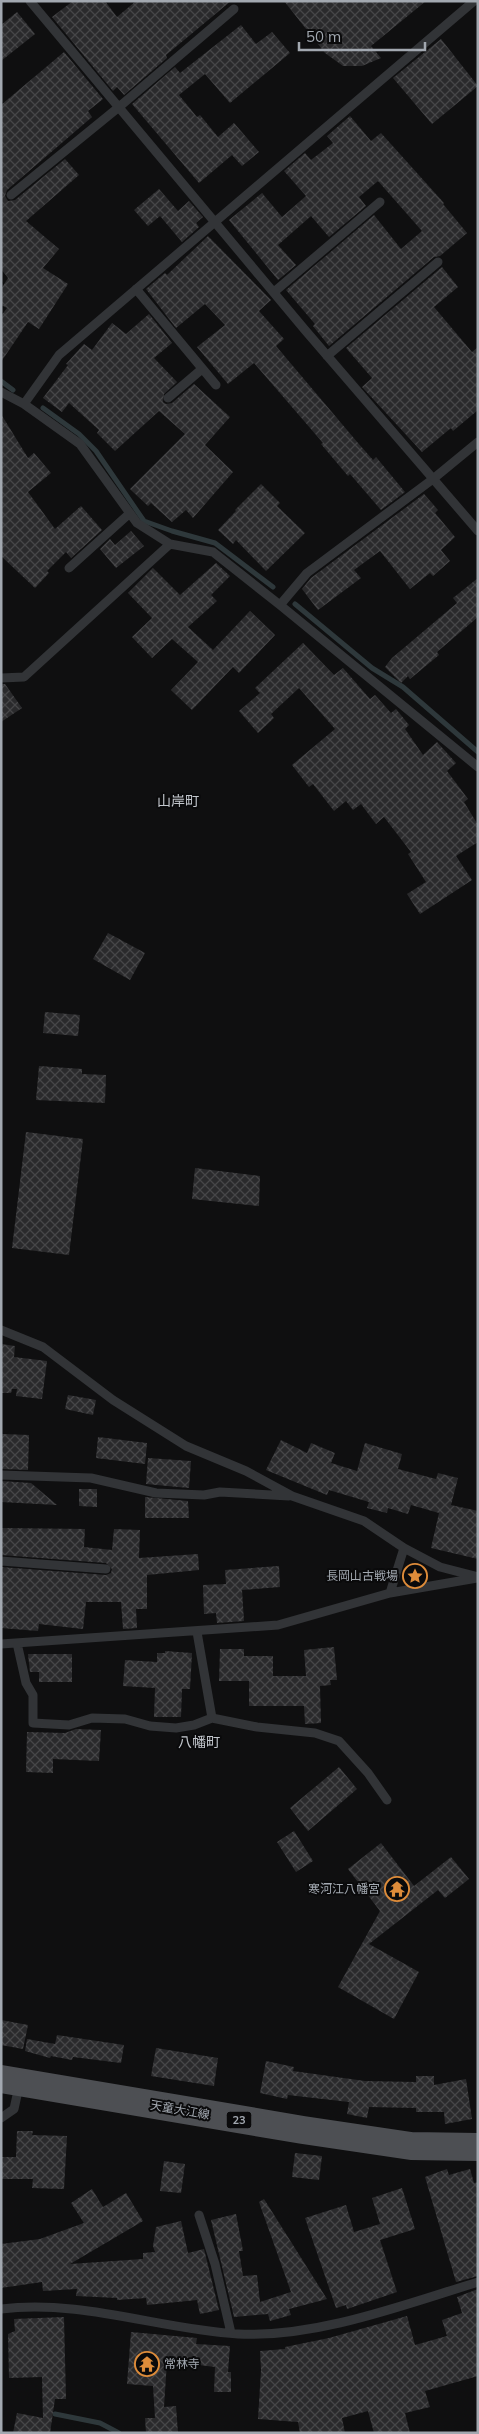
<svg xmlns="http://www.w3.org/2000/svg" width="479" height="2434" font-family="Mulish,'Noto Sans JP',sans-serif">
<defs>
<pattern id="building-cross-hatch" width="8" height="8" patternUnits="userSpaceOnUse" patternTransform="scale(1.25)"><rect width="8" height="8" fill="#2a2a2c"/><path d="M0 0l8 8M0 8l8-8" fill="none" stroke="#464648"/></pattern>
</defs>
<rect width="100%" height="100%" fill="#0f0f10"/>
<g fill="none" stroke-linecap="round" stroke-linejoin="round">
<!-- stream -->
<path stroke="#2e383b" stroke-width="5" d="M1,381L13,390
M43,408L79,434L96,451L144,521L172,531L215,543L273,587
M295,604L372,668L403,687L478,752
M55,2414L100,2423L119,2433"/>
</g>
<!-- building -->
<path fill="url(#building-cross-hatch)" d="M73,1H105L117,17L136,1H231L166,55L167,58L124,95L117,87L113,91L52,17Z
M284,1H426L371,46L381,58L362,66H343L325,53Z
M17,12L35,34L1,61V25Z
M241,25L256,44L272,32L290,53L230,103L205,74L179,95L197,117L200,115L218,137L234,123L259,152L242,166L232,155L199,183L132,104L175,67L180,73Z
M441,39L478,86L432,124L393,78Z
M64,52L103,99L88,111L92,117L7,190L5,196L8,201L15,200L65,159L79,175L26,221L59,249L43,268L68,284L39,329L28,322L1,362V316L7,308L1,305V289L8,278L1,269V105Z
M350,116L371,141L381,133L444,203L443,204L467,233L440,256L434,257L329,346L313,326L315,324L286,290L374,215L401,249L422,231L378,181L359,197L366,206L329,237L311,216L278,245L296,265L278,280L229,220L262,193L282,217L306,196L284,171L305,153L311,160L333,143L327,136Z
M159,189L178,211L189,201L203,217L196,223L199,227L182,242L160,216L148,226L134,210Z
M208,236L271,300L259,311L284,339L276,346L358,443L373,460L376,457L405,492L381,510L350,474L348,476L321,444L323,443L254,363L228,384L197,347L225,325L205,304L176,328L146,289L165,273L167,275Z
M442,267L458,287L434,307L472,352L478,347V410L453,431L451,428L422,452L362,387L372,378L346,348Z
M149,314L172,343L154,358L177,382L164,394L163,402L166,404L172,403L194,384L230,417L205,445L233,472L193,518L186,510L172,522L151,503L148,506L130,489L185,434L159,411L115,451L97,433L99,430L69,403L62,412L43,398L68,365L66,364L84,344L92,350L112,323L126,334Z
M1,414L28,458L34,453L51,473L28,492L55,529L81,506L102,530L71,558L66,552L47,571L49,573L35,588L1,556Z
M261,484L280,503L277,506L305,533L266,571L236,540L233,544L218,530L236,511L235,510Z
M424,494L438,510L435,513L455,537L441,550L450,561L433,576L430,573L410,589L380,551L354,570L361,578L318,610L302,589L311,578Z
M131,531L144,546L116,568L100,549L110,539L115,545Z
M216,563L230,576L211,595L217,601L188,627L213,650L250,611L275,635L239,673L233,667L192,710L171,690L198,662L172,639L152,658L132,637L152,618L128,593L153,568L180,595Z
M478,578V617L437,652L439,655L410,679L408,676L401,683L385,667L392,658L457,603L453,598Z
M303,643L334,675L343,668L370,699L375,695L391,713L396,709L409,725L405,729L423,755L437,742L456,763L447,771L468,799L464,802L478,825V842L456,856L472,880L420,914L407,894L426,882L408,854L411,852L384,817L376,824L361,804L353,810L346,801L334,811L313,784L309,787L292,765L335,729L299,688L271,714L274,718L258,733L239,711L260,693L255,688Z
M1,684H5L22,708L1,722Z
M108,933L145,953L130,980L93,959Z
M45,1012L80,1015L78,1036L43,1033Z
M39,1066L82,1069V1074L106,1075L105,1103L36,1100Z
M26,1132L83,1139L69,1255L12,1248Z
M195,1168L260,1176L259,1206L192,1199Z
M1,1344L15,1346L14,1357L47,1361L42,1399L16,1396L17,1389H12L11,1393H1Z
M68,1395L96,1400L93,1415L65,1409Z
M2,1434L29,1435L28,1470L2,1469Z
M98,1437L147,1443L145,1464L96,1458Z
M281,1440L307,1453L311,1443L335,1453L331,1463L357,1471L365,1443L402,1454L398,1469L436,1479L438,1473L458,1478L451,1505L478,1511V1559L431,1548L439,1513L411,1505L408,1514L388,1508L387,1513L367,1508L369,1502L329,1490L327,1495L266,1470Z
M148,1458L191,1461L189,1488L146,1484Z
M1,1481L31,1483L57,1505L1,1502Z
M79,1489H97V1507L79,1506Z
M145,1497L188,1501L189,1518H145Z
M1,1528L85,1529L84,1547L112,1550L114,1529L140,1530L139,1558L198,1554L199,1570L147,1575V1609H136L137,1628L123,1629L121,1602H86L83,1629L39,1624L38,1631L1,1628V1567L106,1575L111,1573L112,1569L106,1563L1,1555Z
M279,1566L280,1587L242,1590L244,1621L217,1623L216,1613L204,1614L203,1585L226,1584L225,1570Z
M334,1647L337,1680H330L331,1685L320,1686L321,1723L305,1724L304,1706H249V1681H219L220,1649H244V1656H273V1676H306L304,1650Z
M165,1651L192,1653L190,1689H182L181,1717H154L155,1688L123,1686L125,1660L157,1662V1653H165Z
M28,1654H72V1682H39V1672H30Z
M76,1729L101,1730L99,1761L53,1759V1773L26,1772L27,1732L65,1733Z
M339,1767L357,1789L308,1831L290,1808Z
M294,1831L313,1861L296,1872L277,1842Z
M381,1843L414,1886L451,1857L469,1879L445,1898L438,1890L369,1944L419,1972L394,2019L338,1987L380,1911L348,1869Z
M1,2020L28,2025L23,2049L1,2045Z
M57,2035L124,2045L121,2063L73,2057L72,2060L51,2056L50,2058L25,2051L27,2039L55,2044Z
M156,2048L218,2058L214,2086L151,2076Z
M266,2061L294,2067L293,2071L365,2081L416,2082V2076H434V2085L466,2079L472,2119L445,2124L444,2112H416V2108L369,2107L367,2118L347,2114L349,2102L288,2095L287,2099L260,2093Z
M17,2131H33L32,2135L67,2136L64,2189L32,2188L33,2179H1V2157H16Z
M295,2153L322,2156L319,2180L292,2177Z
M164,2161L185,2164L181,2193L160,2191Z
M447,2169L449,2175L470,2169L474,2183L478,2182V2276L456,2282L425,2177Z
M402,2188L415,2229L380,2240L397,2292L347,2309L346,2305L336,2308L305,2218L346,2205L354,2232L380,2224L372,2198Z
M92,2189L103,2207L126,2193L143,2221L70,2264L143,2259V2253L155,2252L153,2246L156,2227L181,2221L188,2253L204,2249L219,2310L200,2314L197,2300L147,2305L146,2298L117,2300V2298L76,2296L77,2289L43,2291L42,2282L1,2288V2244L40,2239L84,2223L71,2203Z
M264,2199L327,2299L289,2309L291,2315L270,2321L268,2314L234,2317L211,2220L236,2214L243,2251H239L243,2276L257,2275L260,2302L291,2292L259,2202Z
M478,2289V2376L425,2391L430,2407L405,2413L410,2433H374L368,2411L342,2418L345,2433H300L298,2422L258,2419L261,2370L260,2351L285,2349V2347L329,2338L407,2316L415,2345L447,2336L442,2320L462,2313L457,2297Z
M64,2317L66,2399H55L50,2433H13L17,2413L43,2418L42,2377L9,2378L8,2334L15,2331L14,2319Z
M131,2332L197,2338L196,2344L230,2346L228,2372H231V2392H214L215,2367L167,2361L164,2407L176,2406L178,2433H146L145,2418H155L153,2386L127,2384Z"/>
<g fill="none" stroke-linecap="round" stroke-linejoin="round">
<!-- service -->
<path stroke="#323437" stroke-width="9" d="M30,1L305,330L478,531
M11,195L119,107L234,9
M136,289L216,385
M274,292L380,202
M327,356L438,262
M1,392L24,404L80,444L137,523L170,544L213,552L280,605L478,767
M168,398L202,369
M24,404L59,355L474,1
M69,568L130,513
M280,605L307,573L433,479L478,442
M1,678L24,677L170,544
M1,1330L43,1347L113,1400L186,1446L246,1471L292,1496L364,1521L404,1548L440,1567L478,1577
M1,1475L91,1478L156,1493L204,1495L220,1492L289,1496
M1,1561L106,1569
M390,1593L404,1548
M197,1632L212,1718L257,1727L315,1733L339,1741L368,1773L387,1800
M17,1643L26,1683L33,1695V1723L69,1725L92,1718L125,1719L150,1726L176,1728L194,1725L212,1718
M1,1644L278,1625L390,1593L477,1578
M1,2118L14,2109L19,2086
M199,2215L215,2264L231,2333
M1,2309C81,2299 159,2329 238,2334C316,2338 403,2305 478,2282"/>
<!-- primary -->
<path stroke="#4d4f53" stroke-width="28" d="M1,2079L303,2130L411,2146L478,2147"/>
</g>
<!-- icons -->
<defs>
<symbol id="sight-ring" viewBox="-11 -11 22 22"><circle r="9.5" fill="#0a0a0b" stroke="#de8c3a" stroke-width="1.5"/><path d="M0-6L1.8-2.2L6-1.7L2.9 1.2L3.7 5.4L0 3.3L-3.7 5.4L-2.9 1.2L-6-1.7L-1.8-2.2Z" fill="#de8c3a"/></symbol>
<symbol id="temple-ring" viewBox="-11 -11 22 22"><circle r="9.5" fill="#0a0a0b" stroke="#de8c3a" stroke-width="1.5"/><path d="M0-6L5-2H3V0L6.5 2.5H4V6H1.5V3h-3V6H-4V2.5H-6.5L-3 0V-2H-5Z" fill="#de8c3a"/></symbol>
</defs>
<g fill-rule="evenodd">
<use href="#sight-ring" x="401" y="1562" width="28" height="28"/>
<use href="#temple-ring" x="383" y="1875" width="28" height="28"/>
<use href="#temple-ring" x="133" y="2350" width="28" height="28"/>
</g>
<g text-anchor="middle" stroke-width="4" stroke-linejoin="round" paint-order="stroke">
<!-- shield labels -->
<rect fill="#0a0a0b" stroke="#74797e" stroke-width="1" x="226.5" y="2111.5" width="25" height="17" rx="4"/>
<g font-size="11" font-weight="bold" fill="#a2a8b0">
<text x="239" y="2124">23</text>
</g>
<!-- poi labels -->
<g font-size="12" fill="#a2a8b0" stroke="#0a0a0b" text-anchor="end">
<text x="398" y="1580">長岡山古戦場</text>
<text x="380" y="1893">寒河江八幡宮</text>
<text x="164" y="2368" text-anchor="start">常林寺</text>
</g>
<!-- street labels -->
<g font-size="12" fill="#a2a8b0" stroke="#0a0a0b">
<text transform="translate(180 2110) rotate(10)" y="4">天童大江線</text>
</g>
<!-- neighbourhood labels -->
<g font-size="14" fill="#c2c6cc" stroke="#0a0a0b">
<text x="178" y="806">山岸町</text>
<text x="199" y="1747">八幡町</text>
</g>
</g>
<!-- border -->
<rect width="479" height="2434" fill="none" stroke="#a2a8b0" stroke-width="5"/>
<!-- scale -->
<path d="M299 42v8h126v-8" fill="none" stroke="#a2a8b0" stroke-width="2.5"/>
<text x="306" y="42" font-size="15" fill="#a2a8b0" stroke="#0a0a0b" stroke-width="4" paint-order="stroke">50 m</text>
</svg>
